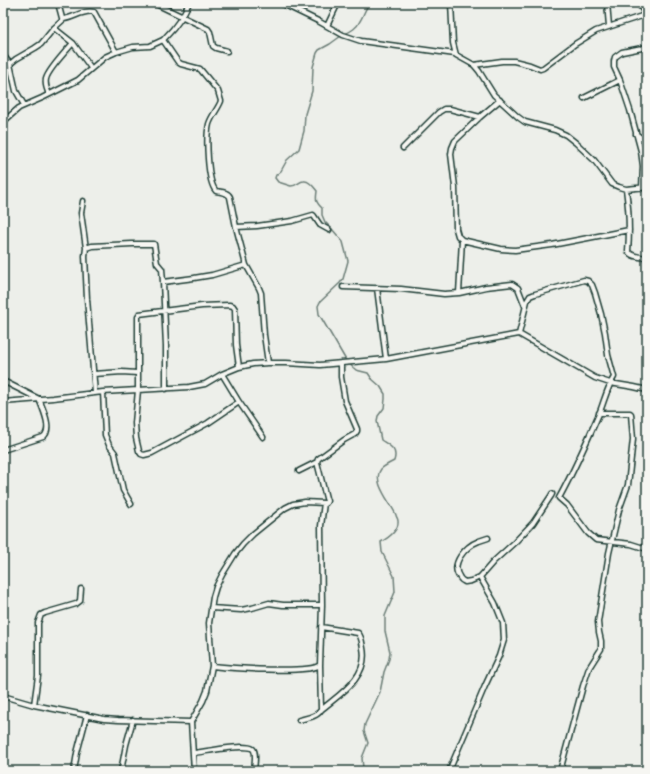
<svg xmlns="http://www.w3.org/2000/svg" width="650" height="774" font-family="Delius,sans-serif">
<rect width="100%" height="100%" fill="#edefea"/>
<filter id="ink" filterUnits="userSpaceOnUse"><feTurbulence type="fractalNoise" baseFrequency=".025" numOctaves="2"/><feDisplacementMap in="SourceGraphic" scale="8" xChannelSelector="R" yChannelSelector="G"/><feConvolveMatrix kernelMatrix="1 2 1 2 8 2 1 2 1" color-interpolation-filters="sRGB"/></filter>
<g filter="url(#ink)">
<g fill="none" stroke-linecap="round" stroke-linejoin="round">
<!-- stream -->
<path stroke="#6c7e77" stroke-width="1.5" d="M345,34C351,31 357,28 360,21C364,15 365,8 370,3
M341,36L330,44L319,50L317,53L313,67L312,91L305,114L304,131L302,138L299,149L287,160L281,171L276,175L275,178L278,182C282,183 287,185 291,186C297,186 299,181 304,181C309,180 314,187 317,191C316,200 315,201 322,208V215L325,222L332,229L343,242L348,261L343,279L340,283L320,302L318,306L319,314L347,362L356,370L368,373L372,379L380,386L385,394V399L384,408L378,416L377,421L381,440C390,446 398,449 394,461C390,463 384,466 381,469C371,481 391,503 396,515C396,517 398,518 398,521C399,530 388,538 381,542L382,552L394,576L395,592L385,616V631L390,652L389,659L384,672L380,692L365,724L364,731L368,743L362,758L363,768L366,771"/>
<defs>
<path id="minor" d="M58,3L62,18L64,19C73,18 85,9 94,12L116,52
M154,3L208,29L210,32L213,46L216,48L227,51
M281,3L318,21L343,35L361,41L455,54
M451,3L453,43L456,55L474,65L479,71L494,95L518,117L525,122L555,130L566,135L576,143L594,160L612,184L619,187L626,189L647,187
M607,3L609,26
M639,3L647,18
M640,6L647,4
M298,11L303,3
M327,26L338,3
M54,28L73,43L91,68
M163,40L178,62L181,64L200,69L218,91L221,101C218,109 212,115 209,124C206,136 207,182 216,191C221,192 228,192 230,197L236,227L246,265L259,288L261,293L264,335L268,363
M3,55L10,64L16,91L24,105
M10,64L16,59L35,48L41,44L54,28L64,19
M474,65L502,61H514L530,65L540,69L543,68L575,44L596,31L645,15
M49,94C47,90 45,84 46,79C48,70 66,51 73,43
M584,98L620,80
M500,100L480,117L455,141L452,148L451,154L455,187L456,229L458,236L462,240L501,249L515,250L552,245L629,230
M3,122L19,108L42,98L78,80L105,57L116,52L133,47L150,46L163,40L173,29L182,17L189,3
M636,134L647,142
M403,148L439,112L444,109H450L480,117
M642,188L643,166L641,151L630,110L620,80L614,67V61L615,57L622,52L647,47
M626,189C629,211 630,229 628,251C631,257 641,257 647,258
M83,201L81,213L86,248
M236,227L257,226L292,221L313,215L314,216L320,225L329,230
M163,282L194,278L212,275L246,265
M343,287L401,289L444,294L459,293L486,287L512,284L518,288L525,306
M377,288L386,359
M459,293L462,240
M519,334L527,301L530,296L535,294L584,280L588,281L592,285L595,293L601,314L605,333L608,355L614,377C607,388 604,402 599,414C586,443 574,471 559,498L567,505L588,533L596,540L631,544L647,549
M239,367L236,345L235,309L233,306L229,305L202,306L139,314L138,317V390L135,423L136,438L139,451L141,454L144,455L152,453L208,423L239,402
M94,374L122,372L137,373
M222,374L239,402L263,437
M3,381L39,399C43,409 53,430 43,437L3,450
M103,392L105,435L109,445L115,453L123,490L131,504
M95,393L87,299L85,256L86,248L92,246L132,244H154L157,263L162,269L163,282L166,346V389
M3,402L53,398L103,392L138,390L189,387L205,384L222,374L239,367L253,364L268,363H286L320,365L386,359L519,334L595,378L610,383L634,387L647,390
M299,471L317,462
M488,538C485,539 482,540 479,541C466,546 449,564 460,578C461,580 463,581 465,582L471,581L480,577L494,561L515,542L533,523L551,496L552,494
M211,608L241,610L252,608L269,603L283,605H322
M321,627L358,633C362,637 362,643 363,648C369,677 340,694 321,710
M212,666C230,668 309,674 320,665L322,605L321,526L324,503
M3,696L34,705L104,719L118,720L191,722
M34,705L38,676V623L41,615L45,613L76,604L80,601L81,589
M299,720C306,718 317,717 321,710L320,665
M193,753C204,752 245,743 253,749C257,753 254,766 254,771
M74,771L77,753L87,715
M121,771L126,745L133,720
M194,771L191,722L203,701L207,691L212,666L209,623L213,597L216,587L222,575L235,554L243,544L253,534L285,508L293,504L305,502L324,503H326L327,501L326,498L317,462L318,459L344,440L355,434L357,431V429L345,401L341,377V363
M449,771L485,686L499,656L504,640L503,623L495,603L480,577
M560,771L583,686L589,668L601,649V641L599,632L598,622L609,553L619,510L628,485L633,439L631,414L630,413H599"/>
</defs>
<!-- minor casing -->
<use href="#minor" stroke="#1f3d34" stroke-width="7"/>
<!-- minor -->
<use href="#minor" stroke="#f6f6f2" stroke-width="4"/>
</g>
</g>
<!-- margin -->
<rect width="650" height="774" fill="none" stroke="#f6f6f2" stroke-width="16"/>
<rect x="8" y="8" width="634" height="758" fill="none" stroke="#1f3d34" stroke-width="1.5" filter="url(#ink)"/>
</svg>
